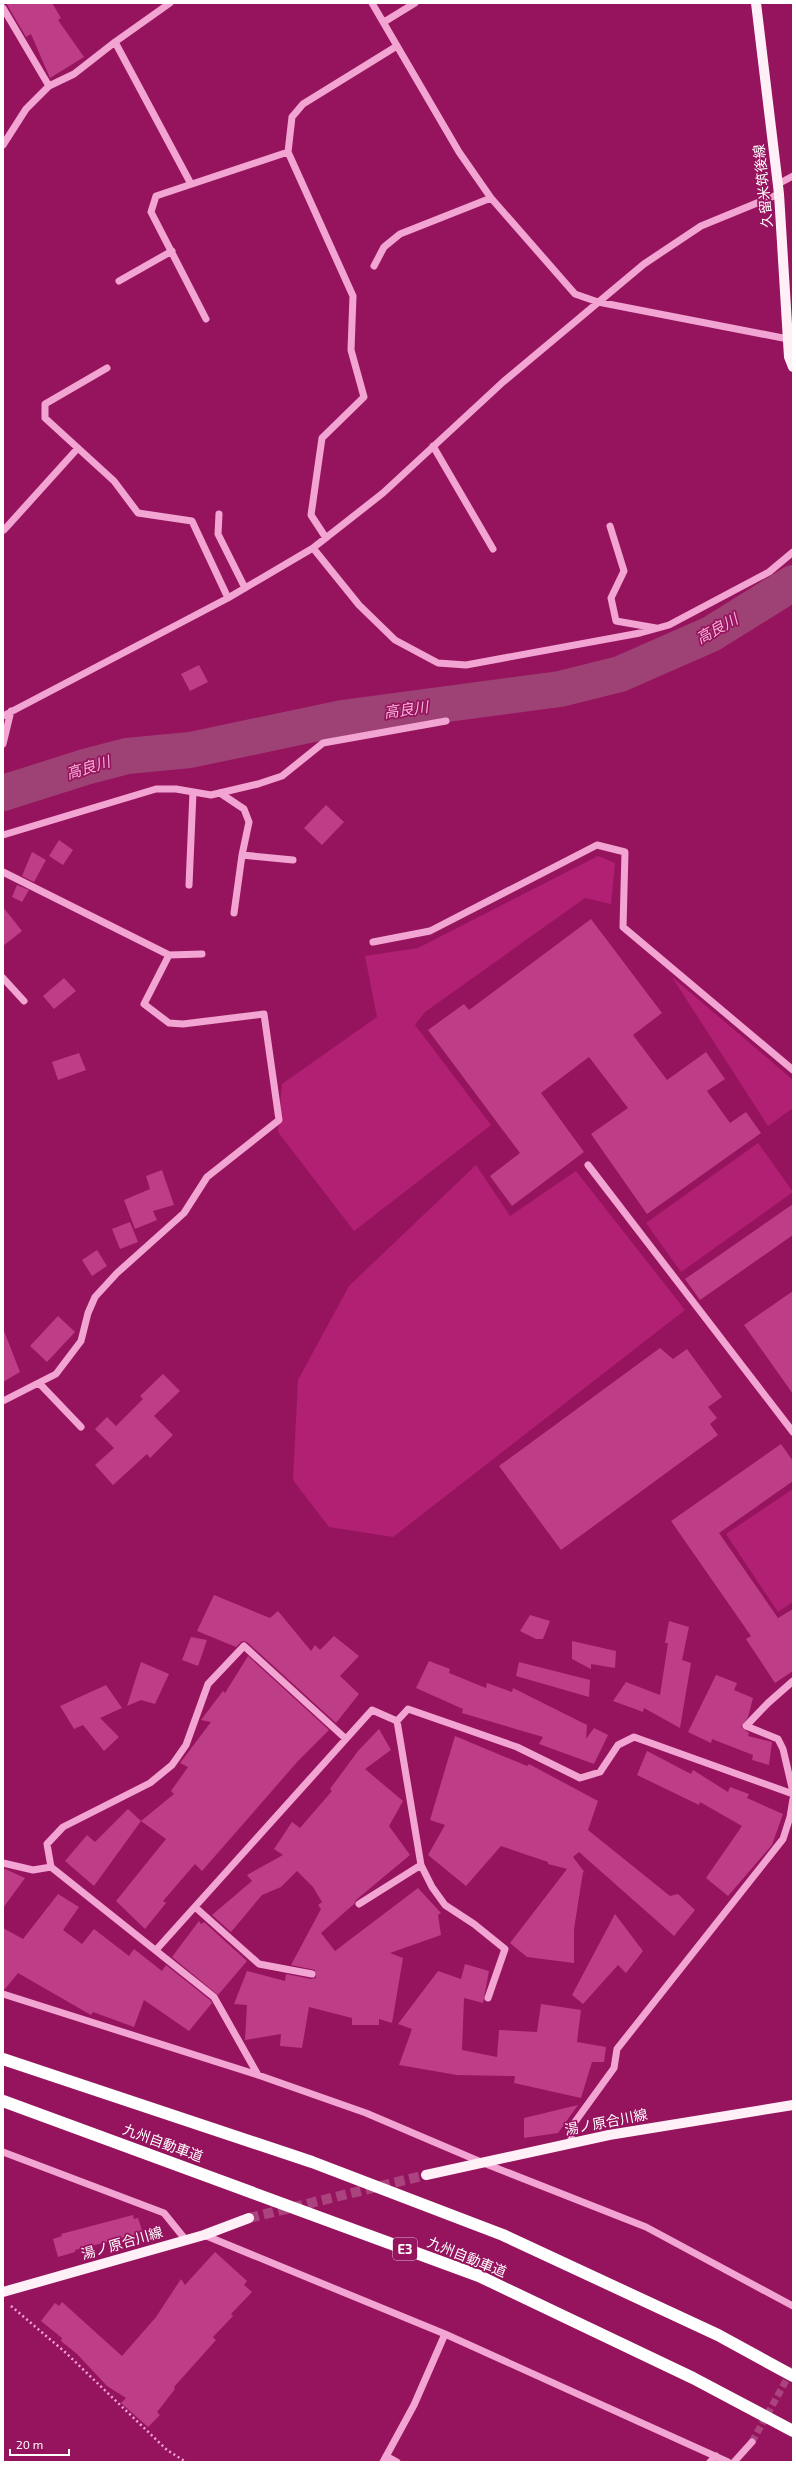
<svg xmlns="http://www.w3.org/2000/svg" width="796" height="2465" font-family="'Exo 2','Noto Sans JP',sans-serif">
<rect width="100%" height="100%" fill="#96145e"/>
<!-- green -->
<path fill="#b22074" d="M598,856L615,863L611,904L585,898L425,1012L415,1025L491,1125L354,1231L278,1132L282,1084L377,1017L365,956L418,948Z
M672,977L793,1080V1108L768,1126Z
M758,1143L793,1192L681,1272L646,1223Z
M476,1165L510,1216L576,1171L685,1310L393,1537L329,1527L293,1480L298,1380L349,1286Z
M793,1489V1602L778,1612L726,1534Z"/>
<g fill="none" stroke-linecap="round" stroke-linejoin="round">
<!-- river -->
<path stroke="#9e4175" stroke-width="36" d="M3,793L85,767L127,756L190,750L342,718L560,689L620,674L711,634L793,583"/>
</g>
<!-- building -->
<path fill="#be3d87" d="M6,3H52L61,18L58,20L84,57L50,78L31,34L26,37Z
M199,665L208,682L190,691L181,674Z
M326,805L344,822L322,845L304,828Z
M59,840L73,850L63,865L49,856Z
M32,852L46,860L34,882L22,876Z
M17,885L29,890L22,902L12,897Z
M3,907L22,931L3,946Z
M591,919L662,1013L633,1035L667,1080L706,1052L725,1079L707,1091L730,1123L746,1112L761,1133L647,1214L591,1134L628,1108L589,1057L541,1093L584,1152L512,1206L490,1176L520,1153L428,1030L464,1004L469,1010Z
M64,978L76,991L54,1009L43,996Z
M79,1053L86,1070L58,1080L52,1062Z
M162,1170L174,1205L153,1211L157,1220L135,1229L124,1200L150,1189L146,1176Z
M793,1204V1235L700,1300L685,1279Z
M130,1222L138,1242L120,1249L112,1229Z
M97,1250L107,1266L92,1276L82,1260Z
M793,1291V1394L744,1325Z
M58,1316L75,1332L47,1362L30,1346Z
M4,1331L20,1372L3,1382V1332Z
M660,1348L673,1359L687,1349L722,1397L708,1407L717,1418L710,1424L718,1435L561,1550L499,1466Z
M163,1374L180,1391L154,1416L173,1435L150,1458L147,1454L113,1485L95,1465L114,1448L95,1429L107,1417L116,1426L143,1399L140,1396Z
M781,1444L793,1461V1481L719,1533L778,1618L793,1609V1671L775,1683L746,1639L751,1636L671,1521Z
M214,1595L270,1618L278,1611L311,1651L315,1645L320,1650L334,1636L359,1656L340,1676L359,1694L336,1723L247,1642L242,1641L236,1647L197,1631Z
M530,1615L550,1621L543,1639H536L520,1631Z
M669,1621L689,1627L682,1660L691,1663L680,1728L644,1708L643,1712L613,1701L626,1682L660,1695L668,1643H665Z
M191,1637L207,1640L198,1666L182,1660Z
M572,1641L616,1651L615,1668L591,1664V1669L572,1659Z
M248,1656L329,1730L298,1761L202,1871L195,1864L163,1901L166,1903L145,1929L116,1901L166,1839L141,1821L174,1794L171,1791L188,1767L180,1763L211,1722L201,1720L223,1691L225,1693Z
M429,1661L450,1669L449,1673L486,1688L487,1683L512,1692L513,1688L587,1725L586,1739L594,1728L608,1735L594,1764L539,1744L543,1737L462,1713L463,1709L416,1688Z
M141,1662L169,1674L155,1704L141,1700L127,1706Z
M519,1662L590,1680L589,1697L516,1676Z
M716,1675L737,1683L734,1690L753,1698L748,1717L741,1727L749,1733L748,1736L772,1742L769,1765L752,1760L753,1755L712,1739L711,1743L688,1732Z
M106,1685L122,1708L100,1718L119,1737L104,1751L83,1725L74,1729L60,1706Z
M379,1729L391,1750L365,1769L403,1801L389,1826L410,1855L356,1900L354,1904L321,1933L335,1951L418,1888L441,1913L438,1915L441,1935L390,1953L403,1958L392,2023L379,2019V2025H352V2018L309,2007L302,2048L280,2046L281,2034L245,2040L247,2005L234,2004L247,1971L285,1981L286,1974L311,1979L316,1978L315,1970L291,1965L321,1909L318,1905L322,1902L313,1887L297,1871L281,1887L262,1895L231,1932L212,1915L252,1881L247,1875L283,1855L274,1849L292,1822L300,1828L332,1791L330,1789L358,1751Z
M455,1736L527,1766L529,1764L598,1801L588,1830L670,1896L678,1894L695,1910L674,1936L579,1852L573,1857L585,1873L583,1872L574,1929V1963L527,1957L510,1943L567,1869L548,1864V1862L501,1846L466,1886L428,1855L445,1825L430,1820Z
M647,1751L691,1774L693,1770L728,1792L730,1787L749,1794L747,1798L783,1814L772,1845L728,1896L706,1878L742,1826L700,1802L699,1805L637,1775Z
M128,1809L141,1821L94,1886L65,1861L87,1835L95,1842Z
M3,1868L25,1878L3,1908Z
M58,1894L79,1907L63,1930L82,1944L94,1929L129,1956L134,1949L162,1971L166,1965L210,2000L212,2003L189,2031L144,2000L134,2027L93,2012L91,2015L18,1973L5,1989H3V1928L23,1939Z
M615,1914L643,1951L626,1973L618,1965L583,2004L572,1995Z
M199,1921L201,1924L204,1922L247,1961L218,1995L172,1957Z
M465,1964L489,1971L483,2003L464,1998L462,2050L497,2057L499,2030L537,2032L541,2004L581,2010L577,2042L606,2047L604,2062H592L581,2098L514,2083L515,2076L457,2075L399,2065L412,2029L398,2024L438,1971L461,1979Z
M578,2105L558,2133L524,2138V2118Z
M133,2215L134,2219L138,2218L143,2233L75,2250V2252L58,2257L53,2239L62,2236L61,2234Z
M215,2252L247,2281L244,2285L252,2292L231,2314L233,2316L213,2337L216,2340L174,2387L175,2389L157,2412L160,2415L148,2427L121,2403L126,2398L107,2386L77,2354L61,2341L62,2338L41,2321L55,2303L59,2306L62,2302L122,2356L156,2317L181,2279L185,2285Z"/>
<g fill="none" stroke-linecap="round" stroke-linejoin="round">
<!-- minor-tunnel -->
<path stroke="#ab437e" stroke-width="7" stroke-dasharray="7 3.5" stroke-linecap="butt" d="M752,2442L793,2368"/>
<!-- major-tunnel -->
<path stroke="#ab437e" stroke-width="10" stroke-dasharray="10 5" stroke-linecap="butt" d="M249,2218L426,2175"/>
<!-- path -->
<path stroke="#f2a5d2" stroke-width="2.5" stroke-dasharray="2 3" stroke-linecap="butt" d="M11,2306L65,2352L167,2450L186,2462"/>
<!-- minor -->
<path stroke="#f2a5d2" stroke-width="7" d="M372,3L459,152L491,198L575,294L598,302L788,339
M3,8L49,86
M384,22L415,3
M115,42L170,3
M3,145L26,109L49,86L74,74L115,42L191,184
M288,152L353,296L351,350L364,397L322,438L311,515L326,538
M778,184L793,176
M374,266L384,247L400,234L491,198
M119,281L172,251
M206,319L151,212L156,196L288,152L292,117L303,104L397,46
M107,368L45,404V418L114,481L138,513L192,521L228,598
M433,446L493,549
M219,514L218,534L245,588
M610,526L624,571L611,598L616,621L656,628
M4,530L78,448
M313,548L359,605L395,640L438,663L466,665L640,633L669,625L769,572L793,552
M3,716L228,598L313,548L383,493L503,382L644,264L701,226L779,194
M3,744L11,711
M220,793L244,809L249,822L242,855L234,913
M3,835L156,789H176L211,795L258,784L282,776L323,743L446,721
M242,855L293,860
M3,872L169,955L202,954
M189,885L193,792
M373,942L430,931L597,845L625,852L623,927L793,1070
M3,978L24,1001
M588,1165L793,1432
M39,1383L81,1427
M3,1401L56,1374L81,1341L88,1313L95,1297L117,1273L184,1213L207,1177L279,1120L264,1014L183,1024L169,1023L144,1004L169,955
M793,1681L768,1703L746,1726L778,1739L783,1749L793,1792
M3,1863L33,1870L51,1867L214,1997L258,2075
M421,1865L432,1887L445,1905L474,1924L505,1949L488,1998
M51,1867L47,1844L63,1827L150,1783L172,1765L186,1745L208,1684L244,1646L346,1739
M359,1904L421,1865L397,1721
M195,1907L259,1964L312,1974
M156,1950L372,1710L397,1721L408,1709L517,1747L580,1778L600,1772L618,1745L634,1737L793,1794
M3,1994L258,2075L366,2113L481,2162L646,2227L793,2306
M571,2142L572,2126L614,2068L617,2049L783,1839L790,1817L793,1799
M3,2152L164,2213L185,2239
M204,2235L445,2334L728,2462
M386,2456L397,2462
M383,2462L414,2405L445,2334
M710,2462L716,2456
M734,2462L752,2442"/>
<!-- major -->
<path stroke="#fff0f8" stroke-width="10" d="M756,3L779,194L789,357L793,367
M426,2175L609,2135L793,2105
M3,2292L204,2235L249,2218"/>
<!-- highway -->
<path stroke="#fff" stroke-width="12" d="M3,2059L312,2162L503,2235L718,2335L793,2376
M3,2101L479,2276L693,2378L793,2431"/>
</g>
<g text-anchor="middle" stroke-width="3.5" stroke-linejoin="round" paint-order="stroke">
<!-- shield labels -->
<rect fill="#96145e" stroke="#e0b8cf" stroke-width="1" x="393" y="2238" width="24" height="22" rx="3"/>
<g font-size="13" font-weight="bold" fill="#fff">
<text x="405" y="2254">E3</text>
</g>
<!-- street labels -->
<g font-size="14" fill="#fff" stroke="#96145e">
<text transform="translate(763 186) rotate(-96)" y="5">久留米筑後線</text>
<text transform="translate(606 2122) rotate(-11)" y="5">湯ノ原合川線</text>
<text transform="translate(163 2143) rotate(20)" y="5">九州自動車道</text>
<text transform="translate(122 2243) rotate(-16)" y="5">湯ノ原合川線</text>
<text transform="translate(467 2257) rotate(22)" y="5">九州自動車道</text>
</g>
<!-- water labels -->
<g font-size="15" font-style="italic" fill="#f9b1db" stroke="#96145e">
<text transform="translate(717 629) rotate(-29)" y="5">高良川</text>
<text transform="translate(406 710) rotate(-8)" y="5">高良川</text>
<text transform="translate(88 768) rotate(-17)" y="5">高良川</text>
</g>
</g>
<!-- border -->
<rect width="796" height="2465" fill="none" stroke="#ffffff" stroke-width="8"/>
<!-- scale -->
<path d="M10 2449v6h59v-6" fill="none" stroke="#ffffff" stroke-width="2"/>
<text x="16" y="2449" font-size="12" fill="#ffffff" stroke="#96145e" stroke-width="3" paint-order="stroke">20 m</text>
</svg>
